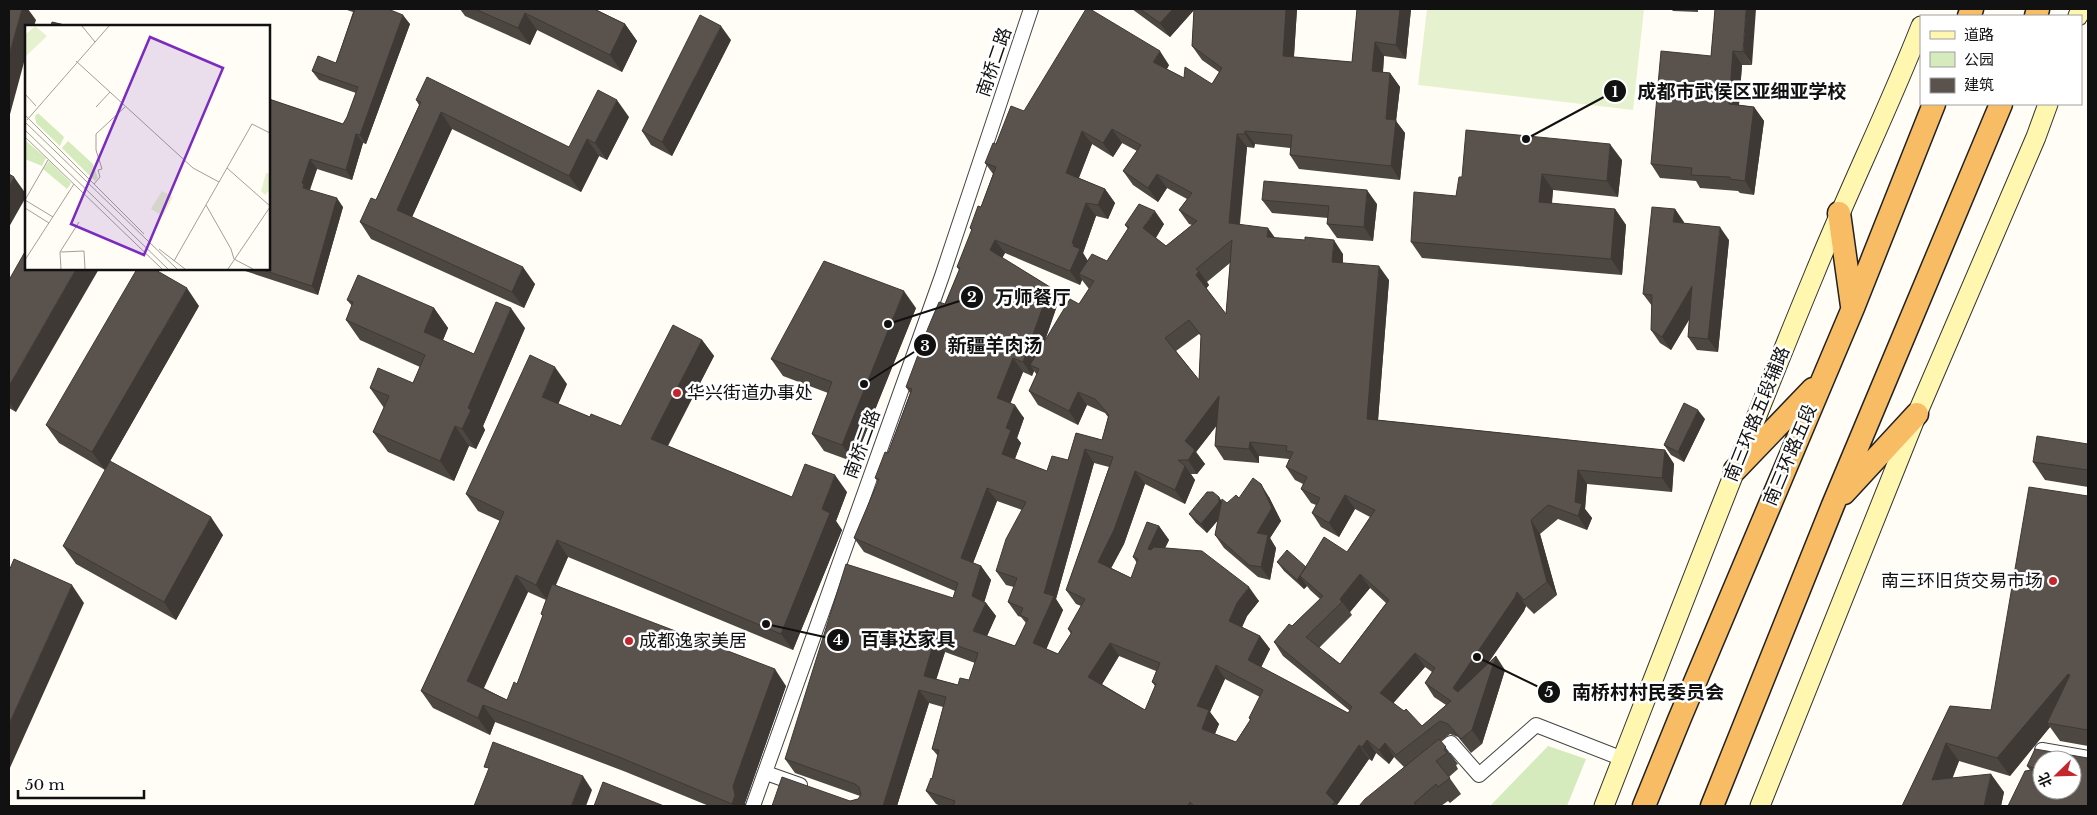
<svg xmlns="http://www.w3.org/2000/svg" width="2097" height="815" font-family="'Libre Baskerville','Noto Sans SC',serif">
<rect width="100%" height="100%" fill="#fffdf5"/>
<!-- green -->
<path fill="#d5ebbd" d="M1548,746L1586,759L1567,806H1490Z"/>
<!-- pitch -->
<path fill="#e6f2cf" d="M1427,9H1644L1633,110L1418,85Z"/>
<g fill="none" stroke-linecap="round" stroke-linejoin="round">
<defs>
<path id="minor" d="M2042,750L2088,758
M1433,758L1451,743L1479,775L1536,725L1623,759
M766,773L800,785
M753,806L942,276L1031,9"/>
<path id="secondary" d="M2078,16L2081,9
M1604,806C1673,629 1741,451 1814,275C1848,191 1888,110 1921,26
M1760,806L1917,414L2036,137L2048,104"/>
<path id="trunk" d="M1969,16L1972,9
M2036,16L2038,9
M1839,213L1852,306
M1735,470L1813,389
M1844,493L1917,414
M1644,806L1679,720L1853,308L1934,104
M1712,806L1833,505L2001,104"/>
</defs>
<!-- minor casing -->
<use href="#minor" stroke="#444" stroke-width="16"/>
<!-- secondary casing -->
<use href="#secondary" stroke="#333" stroke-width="21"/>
<!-- trunk casing -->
<use href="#trunk" stroke="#222" stroke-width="25"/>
<!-- minor -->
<use href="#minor" stroke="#fff" stroke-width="14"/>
<!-- secondary -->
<use href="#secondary" stroke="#fff6b0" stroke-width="19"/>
<!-- trunk -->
<use href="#trunk" stroke="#f7bc64" stroke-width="22"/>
</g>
<!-- wall -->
<path fill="#4d4742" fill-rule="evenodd" d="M344,9H388L410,24L366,144L363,143L352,180L317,169L310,190L343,207L318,295L239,269H269V99L343,124L347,117L356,93L319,80L312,71L336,63L353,12Z
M460,9H595L625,24L637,41L622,72L537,30L530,45L465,16Z
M1132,9H1297L1294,57L1352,62L1357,9H1411L1406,59L1384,56L1383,72L1390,73L1400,87L1396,121L1405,133L1400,180L1299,169L1290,155V148L1255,144L1254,148L1247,147L1240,224L1275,238L1343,254V263L1389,280L1378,420L1665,450L1674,464L1672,492L1587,484L1585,509L1592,518L1587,530L1558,519L1540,534L1557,595L1534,614L1526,606L1524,611L1488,663L1505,670L1482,744L1471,753L1458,737L1450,734L1441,741L1458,764L1456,765L1458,769L1449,777L1461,794L1450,803L1448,801L1441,806H1359L1404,767L1394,757L1389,764L1376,753L1372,761L1369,759L1337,805L1338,806H941L936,804L926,791L932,779L938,756L932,749L943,707L929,703L897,806H772L850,801L858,799L860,796L795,773L785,759L953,598L955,591L864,552L854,538L878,482L875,478L888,453L910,393L906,387L945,304L959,270L957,267L972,231L970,228L981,207L993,174L985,163L996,144L1024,111L1169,65L1167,69L1184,78L1212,84L1219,72L1202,60L1192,46L1194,10L1170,37ZM1122,143L1137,151L1123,171L1133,185L1158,202L1167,188L1187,199L1179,210L1189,224L1192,225L1166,246L1156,238L1164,224L1125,225L1128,229L1107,261H1088L1083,253L1096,216L1108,219L1115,203L1105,189L1079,178L1092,144L1113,157ZM1005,253L1080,285L1082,280L1089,289L1079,304L1045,341L1059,300L1050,287L1002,258ZM1230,263L1226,314L1206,288L1209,285L1207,282ZM1199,334L1201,336L1199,380L1176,351ZM1034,371L1037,375L1029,391L1038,405L1078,425L1087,405L1105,413L1108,417L1102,440L1076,433L1068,460L1047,471L1015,459L1021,443L1017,438L1024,418L1010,403L1023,372L1032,376ZM1216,426L1215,446L1224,460L1259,463V456L1289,459L1286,467L1295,480L1303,484L1301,489L1311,503L1316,505L1312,513L1321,527L1339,537L1355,509L1370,517L1347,552L1306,567L1277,562L1284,571L1304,589L1307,586L1310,590L1320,599L1292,626L1274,642L1283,656L1350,711L1348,713L1261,667L1270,649L1260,636L1242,627L1247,616L1259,601L1165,548L1169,540L1159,526L1133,557L1137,563L1131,578L1111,568L1124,544L1145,484L1185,504L1195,480L1191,474H1197L1205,464L1196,452ZM1094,463L1109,467L1066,590L1076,604L1081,606L1068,629L1071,634L1058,654L1046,649L1063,610L1056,599ZM997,501L1022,510L996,571L1006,585L1014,587L1008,602L1018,616L1021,617L1026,623L1015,646L987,636L996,616L986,603L984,602L991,580L981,566L973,563ZM1370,588L1386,603L1340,664L1319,648L1352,615L1350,612ZM945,652L975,663L969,680L958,685L936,679ZM1119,656L1156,671L1152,682L1155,686L1145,710L1102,684ZM1425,667L1432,672L1425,683L1434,697L1446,705L1422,726L1393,703ZM1225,679L1260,697L1249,718L1250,720L1236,742L1215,734L1219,724L1210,712Z
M1671,9H1698V12L1673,11Z
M1715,9L1752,65H1742L1739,105L1754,107L1764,121L1754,195L1740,193L1738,191L1700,188L1696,181L1660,178L1651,164L1711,56Z
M731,40L672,156L651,145L642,131Z
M416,100L569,147L629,117L607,160L599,156L581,192L452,129L412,217L535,284L524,308L371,239L360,222L376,200L419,105Z
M1622,160L1618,197L1553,190L1552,204L1615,209L1626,225L1622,275L1422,258L1411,242L1456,196L1462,177Z
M1262,200L1377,204L1373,241L1337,238L1327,224L1328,218L1272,213Z
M1675,209L1684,223L1729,240L1718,352L1697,350L1688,337L1689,320L1671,350L1660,343L1651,330L1652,306L1643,294Z
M9,280L16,412L9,408Z
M347,300L434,308L448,328L443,340L474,354L525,328L483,426L485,430L476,449L469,446L454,481L388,452L373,432L384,408L370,388L413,383L420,367L360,340L346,320L352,306Z
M199,306L105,470L59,443L46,425Z
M916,308L854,462L824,451L812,434L828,393L783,376L771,359Z
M702,340L714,356L668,446L792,497L847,492L836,521L842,530L793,650L568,557L556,585L786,686L745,803L746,806H709L626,772L495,722L490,735L433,708L421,691L500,521L478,511L466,494L567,384L558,404L590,417L621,426ZM528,592L546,600L541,614L543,616L517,684L507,700L484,688Z
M1705,419L1684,462L1671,455L1664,445Z
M2088,444V487L2045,480L2033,462Z
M2088,496V746L2060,741L2050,727L2010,776L1959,761L1952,778L2004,792L2001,806H1902L1950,706L1991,710Z
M1269,497L1281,521L1270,538L1276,548L1270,580L1258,577L1224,548L1215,535L1218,520L1207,533L1196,523L1189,514L1222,502L1227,503L1239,498Z
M223,535L176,620L76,564L63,546Z
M2088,758V806L2030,770L2027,766Z"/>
<!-- shaded-wall -->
<path fill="#3f3936" d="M22,9H28L36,20L34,26H26V55L9,118V55Z
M1173,9H1195L1170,37L1160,23Z
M1286,9H1297L1293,69L1283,56Z
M1400,9H1411L1406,59L1396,45Z
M1746,9H1756L1752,65L1743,52Z
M525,13L537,30L530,45L518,28Z
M403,15L410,24L366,144L360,135Z
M625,24L637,41L622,72L610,55Z
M721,26L731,40L672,156L662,142Z
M1375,42L1384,56L1382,85L1372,71Z
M1160,51L1169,65L1163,75L1153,62Z
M1733,51L1742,65L1738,117L1729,104Z
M1390,73L1400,87L1396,121L1405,133L1400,180L1391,166L1386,119Z
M617,100L629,117L607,160L595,143Z
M1754,107L1764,121L1754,195L1745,181Z
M441,112L452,129L408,226L397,210Z
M1112,129L1122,143L1113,157L1103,143Z
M1082,131L1092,144L1075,187L1066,173Z
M1245,131L1255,144L1254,148L1245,134Z
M356,134L363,143L352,180L346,170Z
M1237,134L1247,147L1238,237L1229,223Z
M587,139L599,156L581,192L569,176Z
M1610,144L1622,160L1618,197L1607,181Z
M310,159L317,169L309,191L303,188L302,183Z
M1157,174L1167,188L1158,202L1148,188Z
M1542,174L1553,190L1550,219L1539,202Z
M14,177L26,194V197L9,227V187Z
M1105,189L1115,203L1108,219L1098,205Z
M1367,190L1377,204L1373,241L1364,227Z
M337,198L343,207L318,295L312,286Z
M1086,203L1096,216L1083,253L1089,263L1079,274L1082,280L1080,285L1070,271L1073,246L1072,243Z
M1615,209L1626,225L1622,275L1611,259Z
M1675,209L1684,222L1682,235L1673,222Z
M1155,211L1164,224L1153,242L1143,228Z
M1720,227L1729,240L1718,352L1708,339Z
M1268,228L1278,242L1267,237Z
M995,240L1005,253L999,264L990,250Z
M1334,240L1343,254L1342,276L1332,262Z
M1379,266L1389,280L1377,433L1367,419Z
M523,267L535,284L524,308L512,292Z
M76,269H99L16,412L9,402V386Z
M1199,271L1209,285L1206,289L1196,275Z
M1692,286L1701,299L1671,350L1662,337Z
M1050,287L1059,300L1035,368L1030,365L1034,371L1032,376L1023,362Z
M187,288L199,306L105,470L92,452Z
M904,291L916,308L854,462L842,445Z
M434,308L448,328L438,352L424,332Z
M511,308L525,328L483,426L485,430L476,449L462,429L468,408Z
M702,340L714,356L662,456L651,439Z
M1013,358L1023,372L1007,412L997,398Z
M555,367L567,384L554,414L542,397Z
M1078,392L1087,405L1078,425L1069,411Z
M1219,396L1229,410L1196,452L1205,464L1197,474L1188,460L1185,441Z
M1015,405L1024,418L1017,438L1021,443L1011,468L1002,454L1006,428Z
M1698,410L1705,419L1684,462L1678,452Z
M455,426L469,446L454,481L440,461Z
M1250,442L1259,456V463L1249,449Z
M1085,449L1094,463L1056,599L1063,610L1043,657L1033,643L1044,593Z
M1665,450L1674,464L1672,492L1662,478Z
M1185,466L1195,480L1185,504L1175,490Z
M1578,470L1587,484L1585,509L1592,518L1587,530L1578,516L1575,502Z
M1135,471L1145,484L1124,544L1107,576L1098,562Z
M835,475L847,492L836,521L842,530L793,650L781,634L822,509Z
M1261,484L1269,497L1281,521L1270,538L1276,548L1270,580L1261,567L1257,533Z
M987,488L997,501L970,571L961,558Z
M1345,495L1355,509L1339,537L1329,523Z
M1219,497L1225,506V512L1207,533L1201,524Z
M211,517L223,535L176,620L164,602Z
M1531,520L1540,534L1557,595L1547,582Z
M1159,526L1169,540L1158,562L1148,549Z
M557,540L568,557L548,601L536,585Z
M981,566L991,580L982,610L972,596Z
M1307,568L1300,576L1307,586L1304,589L1297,580Z
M1360,574L1370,588L1350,612L1340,599Z
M516,575L528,592L479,698L467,681Z
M72,585L84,603L9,770V724Z
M1249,587L1259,601L1247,616L1239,634L1229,621L1237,603Z
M1517,592L1526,606L1524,611L1462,701L1453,688Z
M986,603L996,616L983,645L973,631Z
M1260,636L1270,649L1258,674L1248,660Z
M935,638L945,652L933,690L924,676Z
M1110,643L1119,656L1098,691L1088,677Z
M1415,653L1425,667L1390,707L1380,693Z
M1496,656L1505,670L1482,744L1472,730Z
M1216,665L1225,679L1210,712L1219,724L1211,743L1202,729L1197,706Z
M775,669L786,686L745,803L746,806H734L732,804L733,786Z
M2068,674L2080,692L2047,723L2050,727L2010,776L1997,758Z
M919,690L929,703L897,806H883Z
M483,705L495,722L490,735L478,718Z
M1367,740L1376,753L1372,761L1362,747Z
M1385,743L1394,757L1389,764L1379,750Z
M1946,743L1959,761L1945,798L1932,780Z
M1359,745L1369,759L1337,805L1326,793Z
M1991,774L2004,792L2001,806H1984Z
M583,776L592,790L586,806H571Z"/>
<!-- building -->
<path fill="#5a524d" stroke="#3f3936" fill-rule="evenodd" d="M9,9H22L9,55Z
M355,9H388L403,15L360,135L356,134L346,170L310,159L302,183L304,184L303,188L337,198L312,286L260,269H269V99L343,124L347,117L358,87L312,71L318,56L336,63Z
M475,9H594L625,24L610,55L525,13L518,28Z
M1086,9H1090L1160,51L1153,62L1184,78L1185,67L1212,84L1222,68L1192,46L1194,9H1286L1283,56L1352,62L1357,9H1400L1396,45L1375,42L1372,71L1390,73L1386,119L1396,120L1391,166L1290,155L1292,135L1245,131V134H1237L1229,223L1268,228L1267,237L1305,240V237L1334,240L1332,262L1379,266L1367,419L1665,450L1662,478L1578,470L1575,502L1582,504L1578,516L1548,505L1531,520L1547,582L1524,600L1517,592L1515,597L1453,688L1458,692L1496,656L1472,730L1461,739L1448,724L1440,721L1396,755L1385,743L1379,750L1367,740L1362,747L1359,745L1326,793L1335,802L1331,806H1194L1190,802L1188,806H953L955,801L926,791L931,778L932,779L939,750L932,749L946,697L919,690L883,806H772L782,777L850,801L858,799L861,795L859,787L855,784L785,759L846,564L953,598L958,583L854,538L879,479L875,478L885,452L888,453L912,389L906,387L928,328L939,302L945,304L960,268L957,267L972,229L970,228L978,206L981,207L996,167L985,163L993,143L996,144L1011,106L1024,111ZM1112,129L1141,145L1123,171L1148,188L1157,174L1192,193L1179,210L1197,221L1166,246L1143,228L1155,211L1139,204L1125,225L1129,227L1107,261L1092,254L1079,274L1094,281L1079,304L1070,299L1030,365L1039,369L1029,391L1069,411L1078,392L1095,399L1109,415L1102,440L1076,433L1068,460L1052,456L1047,471L1002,454L1011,430L1006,428L1015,405L997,398L1013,358L1023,362L1050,287L990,250L995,240L1070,271L1080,249L1073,246L1074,244L1072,243L1086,203L1098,205L1105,189L1066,173L1082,131L1103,143ZM1232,240L1226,314L1196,275L1199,271L1196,269ZM1189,320L1201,335L1199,380L1165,338ZM1219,396L1215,446L1249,449L1250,442L1287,446L1286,451L1293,452L1286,467L1307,477L1301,489L1320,498L1312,513L1329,523L1345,495L1375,510L1347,552L1324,537L1300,576L1323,596L1292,626L1289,624L1274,642L1352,707L1348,713L1248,660L1260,636L1229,621L1237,603L1249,587L1202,551L1154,547L1151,550L1148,549L1159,526L1147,522L1133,557L1138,559L1131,578L1098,562L1114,530L1135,471L1175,490L1185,466L1178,460H1188L1195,450L1185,441ZM1085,449L1113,457L1066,590L1085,599L1068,629L1072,632L1058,654L1033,643L1054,596L1044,593ZM987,488L1026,502L1006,539L996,571L1017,578L1008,602L1023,608L1020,615L1028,619L1015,646L973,631L986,603L972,596L981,566L961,558ZM1360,574L1389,600L1340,664L1306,637L1342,602L1340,599ZM935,638L978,653L969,680L960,678L958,685L924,676ZM1110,643L1160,663L1152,682L1156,684L1145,710L1088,677ZM1415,653L1435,668L1425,683L1451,701L1422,726L1406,709L1404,711L1380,693ZM1216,665L1263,690L1249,718L1251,719L1236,742L1202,729L1209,710L1197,706Z
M1140,9H1173L1160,23Z
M1715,9H1746L1743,52L1733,51L1729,104L1754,107L1745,181L1730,179V177L1691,175L1692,168L1651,164L1661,51L1711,56Z
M700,15L721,26L662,142L642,131Z
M52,22L69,26H51Z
M427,77L569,147L598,90L617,100L595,143L587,139L569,176L441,112L397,210L523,267L512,292L360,222L371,198L376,200L421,102L416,100Z
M1466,130L1610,144L1607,181L1542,174L1539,202L1615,209L1611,259L1411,242L1414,192L1456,196L1459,177H1462Z
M9,174L14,177L9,187Z
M1264,181L1367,190L1364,227L1327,224L1329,206L1262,200Z
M1652,207L1675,209L1673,222L1720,227L1708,339L1688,337L1692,286L1662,337L1651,330L1652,295L1643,294Z
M26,250V269H76L9,386V280Z
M824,261L904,291L842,445L812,434L832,382L771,359Z
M137,269H154L187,288L92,452L46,425Z
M358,275L434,308L424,332L474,354L496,302L511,308L468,408L471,410L462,429L455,426L440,461L373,432L389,396L370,388L378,368L413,383L425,355L346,320L353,302L347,300Z
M673,325L702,340L651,439L792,497L805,464L835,475L822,509L830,513L781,634L557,540L536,585L516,575L467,681L507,700L514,682L517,684L543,615L541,614L552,584L775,669L733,786L735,795L732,804L614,755L483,705L478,718L421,691L504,512L466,494L530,355L555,367L542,397L590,417L591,414L621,426Z
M1684,403L1698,410L1678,452L1664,445Z
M2037,436L2088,444V470L2033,462Z
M110,461L211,517L164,602L63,546Z
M1253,478L1261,484L1272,508L1257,533L1268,535L1261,567L1249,565L1215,535L1222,499L1227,503L1236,495L1239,498Z
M2029,487L2088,496V730L2047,723L2070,675L2068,674L1997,758L1946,743L1932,780L1991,774L1984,806H1902L1950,706L1991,710Z
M1207,492H1213L1219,497V502L1201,524L1189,514Z
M1287,550L1306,567L1297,580L1277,562Z
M14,559L72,585L9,724V571Z
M1439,739L1446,747L1444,749L1447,753L1436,761L1450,778L1438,787L1436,784L1414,803L1417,806H1359L1365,799Z
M493,742L583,776L571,806H474L489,768L484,767Z
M2035,749L2088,758V806H2008L2025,771L2039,769L2027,766ZM2042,760H2072V790H2042Z
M603,782L664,806H594Z"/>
<!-- markers -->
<g fill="#c4262e" stroke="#fff" stroke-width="2">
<circle cx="677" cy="393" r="5"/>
<circle cx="2053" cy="581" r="5"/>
<circle cx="629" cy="641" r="5"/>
</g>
<g text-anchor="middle" stroke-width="5" stroke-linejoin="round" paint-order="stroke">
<!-- street labels -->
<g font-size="18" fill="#111" stroke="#fff">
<text transform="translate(994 62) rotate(-71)" y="6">南桥二路</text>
<text transform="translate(1757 414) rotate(-68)" y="6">南三环路五段辅路</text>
<text transform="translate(862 444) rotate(-70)" y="6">南桥二路</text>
<text transform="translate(1790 455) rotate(-67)" y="6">南三环路五段</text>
</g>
<!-- poi labels -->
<g font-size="18" fill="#111" stroke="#fff" text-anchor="start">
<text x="687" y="399">华兴街道办事处</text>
<text x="2043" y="587" text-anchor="end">南三环旧货交易市场</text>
<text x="639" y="647">成都逸家美居</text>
</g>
</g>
<!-- overview -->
<g transform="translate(25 25)">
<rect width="245" height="245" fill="#fffdf5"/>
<path d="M13,88L39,112L35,121L11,98L10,91ZM0,115L21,133L17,141L0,134ZM43,116L68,139L73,153L70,156L37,123ZM24,136L46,158L42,164L18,144Z" fill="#d5ebbd"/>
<path d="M10,1L22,11L0,32V10ZM241,148L245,149V165L240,170L236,166ZM137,166L148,172L138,191L126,184Z" fill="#e6f2cf"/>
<path fill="none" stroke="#a09f9a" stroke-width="1" d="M57,1L70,17M51,36L168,143L194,157M0,69L11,81M71,82L85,67M0,90L119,209M2,95L84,1M0,97L152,244M0,105L143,244M0,112L137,244M23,135L0,175L28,192M202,143L245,181M69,159L75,152L73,145L77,144L71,125V109L100,82M181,180L206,224L209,234M0,183L24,198M134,224L160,244M36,227L59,226L60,244M209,234L228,244M0,235L49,159M149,236L227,99L245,108M36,244L35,227L54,197M203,244L245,182"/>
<path fill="#7b2cbf" fill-opacity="0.15" stroke="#7b2cbf" stroke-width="2.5" d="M125,12L198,43L119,230L46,199Z"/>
<rect width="245" height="245" fill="none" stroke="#111" stroke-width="2.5"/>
</g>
<!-- callouts -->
<path fill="none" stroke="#111" stroke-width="2" d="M1526 139L1615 91M888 324L972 297M864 384L925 345M766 624L838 640M1477 657L1549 692"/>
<g fill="#111" stroke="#fff" stroke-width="2">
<circle cx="1526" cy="139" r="5"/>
<circle cx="888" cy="324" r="5"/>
<circle cx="864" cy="384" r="5"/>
<circle cx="766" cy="624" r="5"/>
<circle cx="1477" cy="657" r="5"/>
<circle cx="1615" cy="91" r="12"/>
<circle cx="972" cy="297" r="12"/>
<circle cx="925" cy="345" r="12"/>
<circle cx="838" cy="640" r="12"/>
<circle cx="1549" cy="692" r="12"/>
</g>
<g font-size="15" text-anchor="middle" font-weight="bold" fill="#fff">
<text x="1615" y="97">1</text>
<text x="972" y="302">2</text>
<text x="925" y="351">3</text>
<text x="838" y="645">4</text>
<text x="1549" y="697">5</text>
</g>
<g font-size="19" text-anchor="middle" font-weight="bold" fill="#111" stroke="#fff" stroke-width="5" stroke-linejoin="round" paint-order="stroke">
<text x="1742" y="98">成都市武侯区亚细亚学校</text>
<text x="1033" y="304">万师餐厅</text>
<text x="995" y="352">新疆羊肉汤</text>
<text x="908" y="646">百事达家具</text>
<text x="1648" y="699">南桥村村民委员会</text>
</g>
<!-- border -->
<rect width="2097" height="815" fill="none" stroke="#111111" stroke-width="20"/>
<!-- legend -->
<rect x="1920" y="15" width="162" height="90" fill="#ffffff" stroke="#a0a0a0"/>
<rect x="1930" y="31" width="25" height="8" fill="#fff6b0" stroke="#a0a0a0"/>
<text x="1964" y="40" font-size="15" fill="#111111">道路</text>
<rect x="1930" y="52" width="25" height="15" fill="#d5ebbd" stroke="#a0a0a0"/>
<text x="1964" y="65" font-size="15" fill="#111111">公园</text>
<rect x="1930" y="78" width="25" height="15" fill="#5a524d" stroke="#a0a0a0"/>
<text x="1964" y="90" font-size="15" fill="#111111">建筑</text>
<!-- north arrow -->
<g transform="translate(2057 775) rotate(247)"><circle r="24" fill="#ffffff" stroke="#a0a0a0"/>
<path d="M0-4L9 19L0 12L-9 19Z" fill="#c4262e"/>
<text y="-8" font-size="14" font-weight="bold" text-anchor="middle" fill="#111111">北</text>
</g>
<!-- scale -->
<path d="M18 790v8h126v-8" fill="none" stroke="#111111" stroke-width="2.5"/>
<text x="25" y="790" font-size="15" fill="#111111" stroke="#ffffff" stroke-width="4" paint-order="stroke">50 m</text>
</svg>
